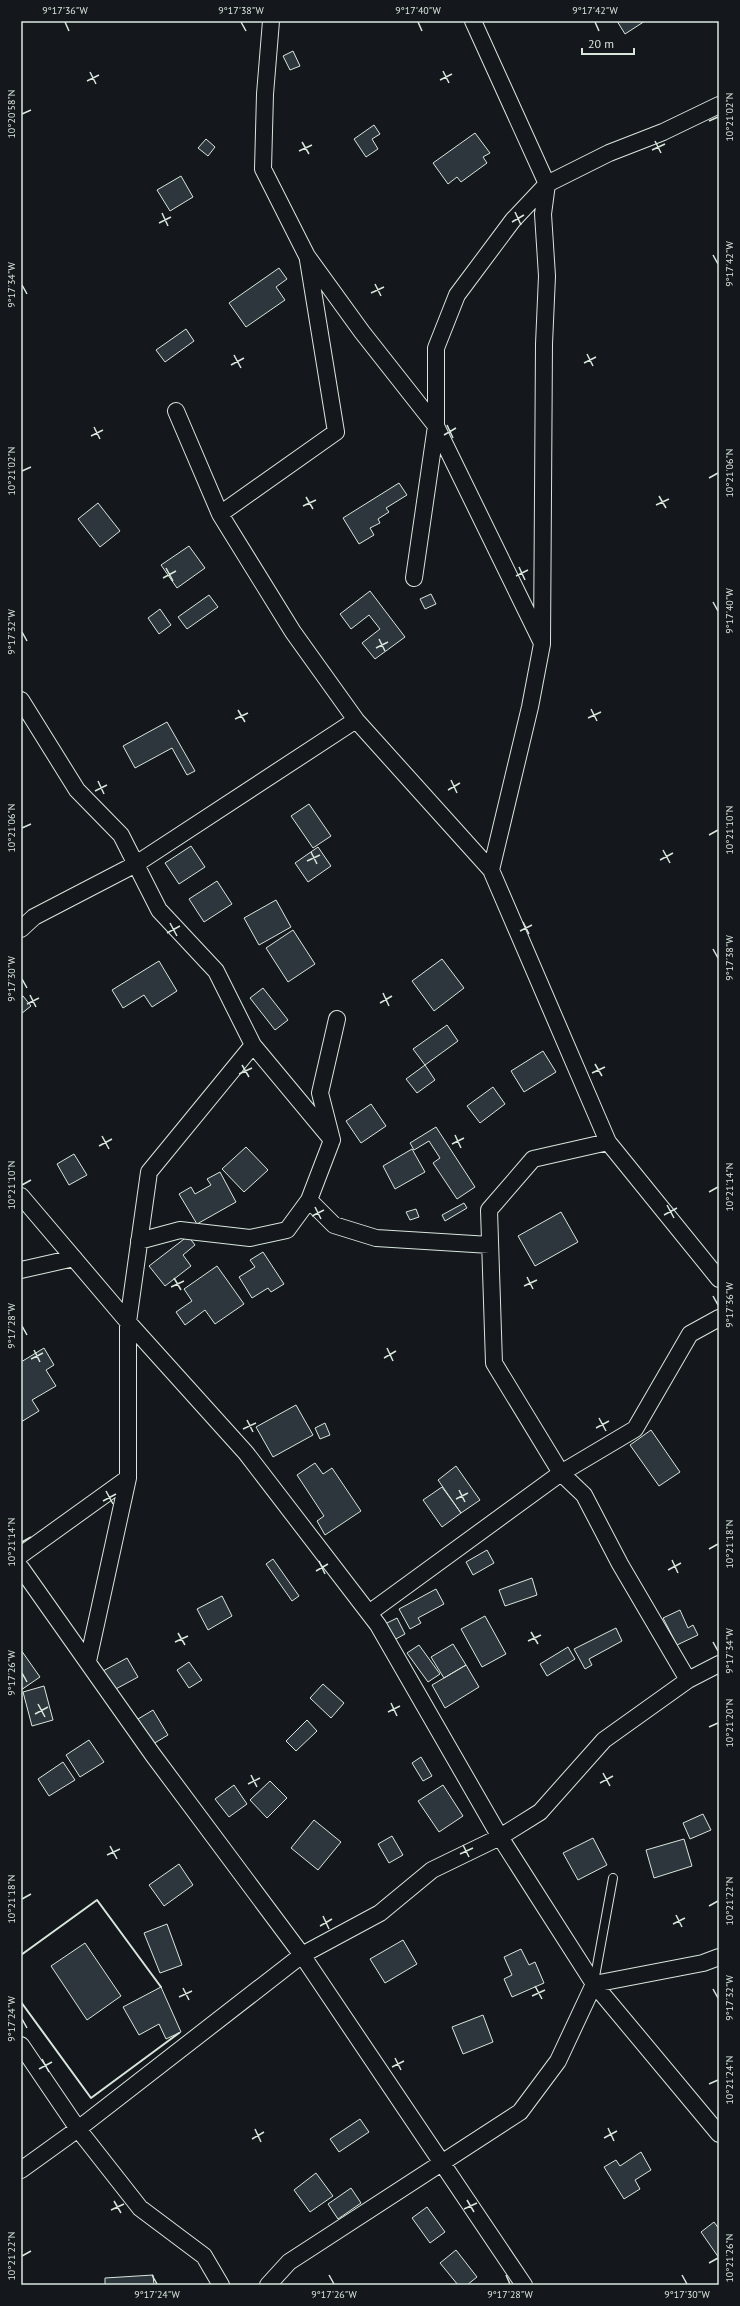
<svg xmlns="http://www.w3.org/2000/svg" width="740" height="2306" font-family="'PT Sans',sans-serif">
<rect width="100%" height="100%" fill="#14181c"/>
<!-- building -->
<path fill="#2c363c" stroke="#d8e6dc" d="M617,21H645L625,34Z
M293,51L300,66L290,70L283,56Z
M374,125L380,134L372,139L378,149L366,157L354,139Z
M475,133L490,153L483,157L487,163L461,182L457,177L448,184L433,163Z
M206,139L215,147L208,156L198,148Z
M181,176L193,197L170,211L157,190Z
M279,268L287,279L276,287L285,300L246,327L229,303Z
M186,329L194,341L165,362L156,350Z
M399,483L407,495L386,508L389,512L378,519L380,523L370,528L374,535L359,544L343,518Z
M98,503L120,531L100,547L78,519Z
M189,546L205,568L177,588L161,565Z
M370,591L405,637L375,659L362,643L380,629L369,615L351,629L340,614Z
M431,594L436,604L425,609L420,599Z
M209,595L218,607L187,629L178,617Z
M160,609L171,625L159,634L148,618Z
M167,722L195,771L187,775L172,748L135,768L123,746Z
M309,804L331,836L313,848L291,816Z
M191,846L205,867L179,884L165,863Z
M318,847L331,866L308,882L295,863Z
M217,881L232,904L204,922L189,899Z
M276,900L291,927L259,945L244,918Z
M293,930L315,964L288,982L266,948Z
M442,959L464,988L434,1011L412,981Z
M159,961L177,991L152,1007L144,995L123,1008L112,990Z
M263,988L288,1020L275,1030L250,998Z
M23,996L31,1006L21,1014V997Z
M447,1025L458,1041L425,1065L413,1049Z
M543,1051L556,1072L524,1092L511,1071Z
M425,1065L435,1080L417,1093L406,1079Z
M493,1087L505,1104L480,1123L467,1106Z
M371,1104L386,1126L361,1143L346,1121Z
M436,1127L475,1187L457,1199L433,1163L440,1158L429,1141L414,1150L410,1143Z
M246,1147L268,1170L244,1192L222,1169Z
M412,1149L425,1172L395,1189L383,1166Z
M74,1154L87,1175L69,1185L57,1164Z
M220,1172L236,1202L197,1224L179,1194L191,1187L195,1194L211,1185L207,1179Z
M464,1203L467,1208L445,1221L442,1215Z
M416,1209L419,1217L410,1220L406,1212Z
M561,1212L578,1242L535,1266L518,1236Z
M188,1236L195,1245L183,1255L191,1266L165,1286L149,1266Z
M263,1252L284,1284L271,1292L268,1288L252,1298L239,1277L255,1267L250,1260Z
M217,1266L244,1304L215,1324L205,1310L185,1325L176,1312L192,1301L184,1289Z
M44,1348L54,1365L46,1370L56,1386L32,1400L39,1411L21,1422V1362Z
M296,1405L313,1435L273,1457L256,1427Z
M325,1423L330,1435L320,1439L315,1428Z
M651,1430L680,1472L659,1486L630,1445Z
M315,1463L323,1474L332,1468L361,1511L325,1535L317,1521L324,1516L297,1475Z
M456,1466L480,1500L461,1513L438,1480Z
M442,1487L461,1513L442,1527L423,1500Z
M487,1550L494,1563L473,1575L466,1562Z
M273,1559L299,1596L292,1601L266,1564Z
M532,1578L537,1595L505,1606L499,1590Z
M436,1589L444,1604L418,1618L421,1623L410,1629L399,1609Z
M222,1596L232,1616L208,1630L197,1609Z
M680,1610L688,1628L693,1625L698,1635L677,1645L663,1618Z
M485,1616L506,1654L482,1667L461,1629Z
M397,1618L405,1634L394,1640L385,1624Z
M616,1628L622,1641L589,1659L592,1665L585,1669L574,1649Z
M453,1644L466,1665L444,1678L431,1657Z
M419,1645L440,1674L428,1682L407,1653Z
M568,1647L575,1659L547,1676L540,1664Z
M21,1650L40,1677L21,1690Z
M127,1658L138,1677L114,1690L103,1671Z
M189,1662L202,1680L189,1688L177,1670Z
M466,1665L479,1687L445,1708L432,1685Z
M323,1684L344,1703L331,1718L310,1698Z
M44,1686L53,1720L32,1726L23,1692Z
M153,1710L168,1735L153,1744L138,1719Z
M307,1720L317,1731L296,1751L286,1741Z
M89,1740L104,1762L80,1777L66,1755Z
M421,1757L432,1776L423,1781L412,1763Z
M63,1762L75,1780L49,1796L38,1779Z
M270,1781L287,1798L267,1818L250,1800Z
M234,1785L247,1804L229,1817L215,1799Z
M443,1785L463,1816L439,1832L418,1801Z
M703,1814L711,1830L690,1839L683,1823Z
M314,1820L341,1842L318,1870L291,1848Z
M392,1836L403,1855L389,1863L378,1844Z
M593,1838L607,1865L578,1880L563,1853Z
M684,1839L692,1866L654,1878L646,1850Z
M179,1864L193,1885L164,1906L149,1885Z
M167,1924L182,1965L160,1973L144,1933Z
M403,1940L417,1964L385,1983L370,1959Z
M85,1943L121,1996L87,2020L51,1966Z
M521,1949L529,1965L535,1962L544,1983L512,1997L504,1979L512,1975L504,1957Z
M161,1987L181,2032L166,2039L159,2024L139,2035L123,2007Z
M483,2015L493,2042L463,2054L452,2027Z
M360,2119L369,2132L339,2152L330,2139Z
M641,2152L651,2170L635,2180L640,2189L624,2199L604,2167L616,2160L620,2166Z
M316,2173L333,2196L310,2212L294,2190Z
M351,2188L361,2203L338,2219L328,2204Z
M427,2207L445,2232L430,2243L412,2218Z
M714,2222L719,2229V2258L701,2232Z
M456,2250L477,2277L467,2285H458L440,2263Z
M153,2275L154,2285H105V2278Z"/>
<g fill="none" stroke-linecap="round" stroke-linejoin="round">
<defs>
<path id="service" d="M594,1982L613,1878"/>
<path id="minor" d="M271,21L265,94L263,169L307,256L362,332L436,426L541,641
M473,21L547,184L543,214L547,276L544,344L542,644L530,707L491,870L608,1142L719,1279
M308,260L336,432L220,514L293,632L356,720
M176,411L220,514
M414,578L436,426V348L457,295L513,220L547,184L609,153L663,132L719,105
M21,700L77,790L121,835L159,910L216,971L253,1045L332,1140
M21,929L34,917L136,864L356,720L491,870
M608,1142L533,1159L489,1210L494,1363L561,1473L584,1495L620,1564L688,1680
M21,1196L128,1322L246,1453L378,1625L500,1837L594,1984L719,2134
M309,1200L334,1225L376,1238L490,1245
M139,1241L180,1230L250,1238L287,1230L309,1200L332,1140L320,1093L337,1019
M21,1270L74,1258
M21,1555L128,1478
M21,1568L153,1755L302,1955L524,2285
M369,1613L561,1473L635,1429L690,1334L719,1318
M88,1661L128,1478V1322L149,1172L253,1045
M21,2045L78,2129L140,2208L204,2256L221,2285
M21,2170L78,2129L302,1955L380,1913L432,1870L500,1837L540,1812L604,1740L688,1680L719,1664
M268,2285L289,2262L520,2112L558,2061L594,1984L703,1963L719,1957"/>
</defs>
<!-- service casing -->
<use href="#service" stroke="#d8e6dc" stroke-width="10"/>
<!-- minor casing -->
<use href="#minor" stroke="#d8e6dc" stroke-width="18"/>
<!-- service -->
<use href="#service" stroke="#14181c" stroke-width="8"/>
<!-- minor -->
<use href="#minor" stroke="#14181c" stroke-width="16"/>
<!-- wall -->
<path stroke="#d8e6dc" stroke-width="2" d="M21,1955L97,1900L161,1987
M21,2002L91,2098L179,2033"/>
</g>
<!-- ticks -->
<path fill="none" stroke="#d8e6dc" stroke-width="1.5" d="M65,22L69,31M241,22L246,31M418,22L422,31M595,22L599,31M443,71L449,83M90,72L96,84M440,80L452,74M87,81L99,75M22,114L31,110M709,121L718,117M655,141L661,153M302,142L309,154M652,150L665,144M299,151L312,145M515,212L521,225M162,213L168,226M512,222L524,215M159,223L171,217M713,255L718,264M375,284L381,296M22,285L27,294M371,293L384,287M587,354L593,366M234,355L241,368M584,363L596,357M231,365L244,358M447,425L453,438M94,427L100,439M444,435L456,428M91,436L103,430M22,471L31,467M709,478L718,473M659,496L666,508M306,497L313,509M656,505L669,499M303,506L316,500M519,567L525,580M166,568L173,581M516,576L528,570M163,578L176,571M713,602L718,611M22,632L27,641M379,639L385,651M376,648L388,642M591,709L597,721M238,710L245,722M588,718L601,712M235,719L248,713M451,780L457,793M98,781L104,794M448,790L460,783M95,791L107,785M22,828L31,824M709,835L718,830M663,850L670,863M311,852L317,864M660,860L673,853M307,861L320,855M523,922L529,934M170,923L177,936M520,931L532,925M167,933L180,926M713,949L718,958M22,979L27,988M383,993L389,1006M30,995L36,1007M380,1003L392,996M27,1004L39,998M595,1064L602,1076M242,1065L249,1077M592,1073L605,1067M239,1074L252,1068M455,1135L461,1148M102,1136L109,1149M452,1144L464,1138M99,1146L112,1139M22,1185L31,1180M709,1192L718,1187M667,1205L674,1218M315,1207L321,1219M664,1215L677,1208M312,1216L324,1210M527,1277L533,1289M174,1278L181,1290M524,1286L537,1280M171,1287L184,1281M713,1296L718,1305M22,1326L27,1335M387,1348L393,1361M34,1350L40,1362M384,1358L396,1351M31,1359L43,1353M599,1418L606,1431M247,1420L253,1432M596,1428L609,1421M243,1429L256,1423M459,1490L465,1502M106,1491L113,1504M456,1499L468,1493M103,1501L116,1494M22,1542L31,1537M709,1549L718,1544M672,1560L678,1573M319,1561L325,1574M668,1570L681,1563M316,1571L328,1564M531,1632L538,1644M178,1633L185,1645M528,1641L541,1635M175,1642L188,1636M713,1642L718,1651M22,1673L27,1682M391,1703L397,1716M38,1704L45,1717M388,1712L400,1706M35,1714L48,1707M709,1727L718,1723M603,1773L610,1786M251,1775L257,1787M600,1783L613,1776M248,1784L260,1778M463,1845L469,1857M110,1846L117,1859M460,1854L473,1848M107,1855L120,1849M22,1899L31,1894M709,1906L718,1901M676,1915L682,1927M323,1916L329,1929M673,1924L685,1918M320,1926L332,1919M535,1986L542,1999M183,1988L189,2000M713,1989L718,1998M532,1996L545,1990M179,1997L192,1991M22,2019L27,2028M395,2058L401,2070M42,2059L49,2072M392,2067L404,2061M39,2069L52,2062M709,2084L718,2080M608,2128L614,2141M255,2129L261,2142M604,2138L617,2131M252,2139L264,2132M467,2200L474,2212M114,2201L121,2213M464,2209L477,2203M111,2210L124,2204M22,2256L31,2251M709,2263L718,2258M152,2275L157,2284M329,2275L334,2284M506,2275L510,2284M682,2275L687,2284"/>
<!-- border -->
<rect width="740" height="2306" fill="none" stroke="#14181c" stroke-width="44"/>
<!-- scale -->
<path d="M582 48v6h52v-6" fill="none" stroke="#d8e6dc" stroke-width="2"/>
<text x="588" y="48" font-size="12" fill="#d8e6dc" stroke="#14181c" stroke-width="3" paint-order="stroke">20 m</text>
<rect x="22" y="22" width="696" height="2262" fill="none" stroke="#d8e6dc" stroke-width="1.5"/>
<g font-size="10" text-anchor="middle" fill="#d8e6dc">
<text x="65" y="14">9°17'36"W</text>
<text x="241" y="14">9°17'38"W</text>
<text x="418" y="14">9°17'40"W</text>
<text x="595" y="14">9°17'42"W</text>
<text transform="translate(11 114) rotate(-90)" y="4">10°20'58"N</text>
<text transform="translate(729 117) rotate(-90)" y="4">10°21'02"N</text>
<text transform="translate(729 264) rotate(-90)" y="4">9°17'42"W</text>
<text transform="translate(11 285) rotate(-90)" y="4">9°17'34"W</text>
<text transform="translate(11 471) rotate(-90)" y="4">10°21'02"N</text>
<text transform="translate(729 473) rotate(-90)" y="4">10°21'06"N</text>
<text transform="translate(729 611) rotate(-90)" y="4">9°17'40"W</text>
<text transform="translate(11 632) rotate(-90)" y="4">9°17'32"W</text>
<text transform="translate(11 828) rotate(-90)" y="4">10°21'06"N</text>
<text transform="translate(729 830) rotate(-90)" y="4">10°21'10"N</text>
<text transform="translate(729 958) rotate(-90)" y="4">9°17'38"W</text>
<text transform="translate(11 979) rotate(-90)" y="4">9°17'30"W</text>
<text transform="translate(11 1185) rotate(-90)" y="4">10°21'10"N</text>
<text transform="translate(729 1187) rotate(-90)" y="4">10°21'14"N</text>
<text transform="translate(729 1305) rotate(-90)" y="4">9°17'36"W</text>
<text transform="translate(11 1326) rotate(-90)" y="4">9°17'28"W</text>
<text transform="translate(11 1542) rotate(-90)" y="4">10°21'14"N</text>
<text transform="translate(729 1544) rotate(-90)" y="4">10°21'18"N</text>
<text transform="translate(729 1651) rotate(-90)" y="4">9°17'34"W</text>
<text transform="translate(11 1673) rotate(-90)" y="4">9°17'26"W</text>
<text transform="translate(729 1723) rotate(-90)" y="4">10°21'20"N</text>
<text transform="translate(11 1899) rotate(-90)" y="4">10°21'18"N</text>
<text transform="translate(729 1901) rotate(-90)" y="4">10°21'22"N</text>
<text transform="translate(729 1998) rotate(-90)" y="4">9°17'32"W</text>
<text transform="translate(11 2019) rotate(-90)" y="4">9°17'24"W</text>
<text transform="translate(729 2080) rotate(-90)" y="4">10°21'24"N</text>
<text transform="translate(11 2256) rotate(-90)" y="4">10°21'22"N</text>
<text transform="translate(729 2258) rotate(-90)" y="4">10°21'26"N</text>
<text x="157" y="2298">9°17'24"W</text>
<text x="334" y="2298">9°17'26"W</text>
<text x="510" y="2298">9°17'28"W</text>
<text x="687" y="2298">9°17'30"W</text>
</g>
</svg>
